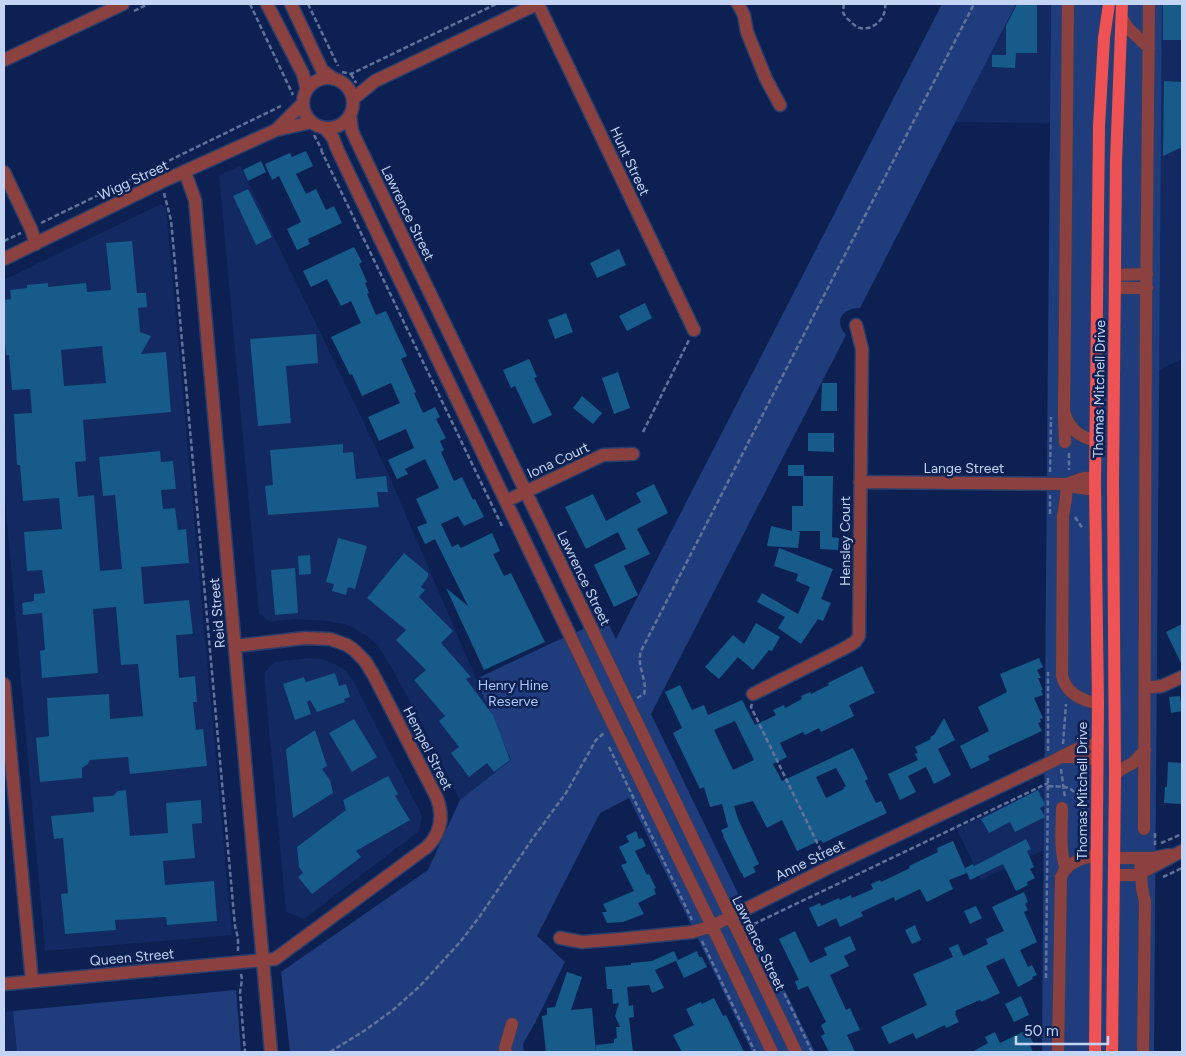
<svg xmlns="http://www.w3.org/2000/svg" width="1186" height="1056" font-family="Figtree,sans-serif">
<rect width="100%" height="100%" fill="#0c2152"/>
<!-- built -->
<path fill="#122961" d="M1016,4H1051L1050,123L955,122Z
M1162,4H1182V359L1159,370Z
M240,166L387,471L511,760L460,800L420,720L389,663L378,646L367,636L359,631L345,624L326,621L294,619L270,622L259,613L219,175Z
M161,204L166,207L232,935L45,951L4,488V280Z
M309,658L322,659L335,664L346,671L352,679L422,816L419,831L304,919L286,912L264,673L274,662Z
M1045,786L1044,850L981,880L957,829Z
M13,1011L17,1052H4V1012Z"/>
<!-- green -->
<path fill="#1f3d7d" d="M942,4H1016L860,308C843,308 833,320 846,335L651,714L815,1052H752L703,949L629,798L600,813L537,936L565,962L535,1023L523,1044L524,1052H290L281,972L428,870L460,800L511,760L476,679L554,642L606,619L616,639Z
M1051,4H1162L1154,1052H1042Z
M236,990L241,1052H17L13,1011Z"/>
<!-- building -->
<path fill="#165b89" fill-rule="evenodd" d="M1017,4H1037V53H1016L1015,68L992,67V55H1006V26Z
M1163,4H1182V40H1163Z
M1164,81L1182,82V147L1163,156Z
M306,151L313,166L296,174L306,194L316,189L326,210L334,206L342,223L308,239L310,244L297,250L287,229L301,222L279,176L272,180L265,164L290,153L292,157Z
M261,161L266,172L248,181L243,170Z
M248,189L272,237L256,245L233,196Z
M132,241L137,293H146L147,307L138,308L140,332L151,336L141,354L166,352L171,412L83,420L86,461L75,462L78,497L94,495L100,571L122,569L115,495L103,496L99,457L160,451L161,462L173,461L176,489L161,490L163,509L175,508L178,530L186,529L189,563L141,567L144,604L189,600L193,634L176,635L179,678L195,676L197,702H193L196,730L203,729L207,766L130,774L128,757L90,760L88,764L82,768V778L40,782L36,738L49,736L47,698L109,694L110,719L143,716L138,664L121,665L116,607L93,609L98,673L42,678L40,651L45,650L42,613L23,615L22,603L34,601V594L45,593L42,570L27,571L24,532L62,529L59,498L23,501L20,465H17L14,414L32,413L30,389L12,390L9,355H6L4,330V300L11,299L10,290L27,288V285L48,283V287L86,283L87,292L111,290L106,243ZM102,346L106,383L64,386L61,350Z
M354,247L362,262L359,264L367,282L365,283L369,293L367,294L376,315L386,311L407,356L401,359L416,392L414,393L423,413L435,407L440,417L436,419L446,438L440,441L444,450L441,452L454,481L462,477L473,500L475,499L484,517L464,526L458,516L441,524L452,547L458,544L461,548L492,533L500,551L493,554L504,576L511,573L545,642L484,670L446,588L468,606L435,539L425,544L417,527L427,523L416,499L439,488L425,459L405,469L408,474L397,479L388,460L414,448L406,429L379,441L368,417L400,403L391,383L362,396L352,374L350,375L331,337L361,323L351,301L341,306L327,279L311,287L303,271Z
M619,249L626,265L597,278L590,263Z
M645,303L652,318L627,331L619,316Z
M566,313L573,332L555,339L548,320Z
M316,334L318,363L286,366L291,423L258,426L250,339Z
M529,359L537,377L534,378L552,415L533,424L515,386L511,388L503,370Z
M618,372L630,408L614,414L602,378Z
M822,383H837V411H821Z
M582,396L602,413L593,424L573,408Z
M808,433H834V452L808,451Z
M343,444V453L353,452L356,479L386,476L388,492H377L379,507L268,515L265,486L273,485L270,450Z
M788,465H804V476H833L832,537L839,538L838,550L820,549V531H797L800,532L798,548L767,546L771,526L792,531V506H803V476H788Z
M654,484L668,513L637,529L650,554L624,566L638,595L614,607L594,565L626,549L618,532L586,549L565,507L593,494L606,521L641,502L636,493Z
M338,538L367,546L355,589L348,587L346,595L332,591L334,584L326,582Z
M779,548L833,569L821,599L831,603L823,621L818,619L801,644L778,628L785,617L757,602L762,593L798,614L810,587L796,581L798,574L774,566Z
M404,553L428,573V577L421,587L425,590L419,597L453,631L441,643L471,677L466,679L493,715L510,760L494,772L487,763L469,777L451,753L459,747L439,721L445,716L414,680L426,670L396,640L406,630L367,598Z
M310,555L311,574L299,575L298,556Z
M295,568L298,613L275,615L271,570Z
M756,623L780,637L772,651L769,650L753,670L738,657L719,679L705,667L733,635L744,644Z
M1182,624V665L1166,632Z
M1039,658L1043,667L1037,670L1041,678H1038L1043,690H1041L1043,695L1034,698L1043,718L1040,719L1041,722L1038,723L1042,731L988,756L990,760L971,769L960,746L989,731L978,707L1007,692L1000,674Z
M862,666L875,693L849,705L854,716L821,732L819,728L805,735L803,732L780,743L787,757L773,764L782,781L853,748L868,779L865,781L876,803L881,801L887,813L823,843L821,840L797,851L782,820L767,828L753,801L734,806L738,819L759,864L753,867L756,872L744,878L742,873H741L723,836H724L721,830L728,827L722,804L710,807L704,787L700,789L673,733L682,728L665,692L680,685L692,710L704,705L708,715L742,700L755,725L776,715L773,710L784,705L785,708L802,699L801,696L810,692L811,694L829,685L828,683ZM735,721L754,760L733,770L714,730ZM836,768L846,786L843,788L844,789L826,798L816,777Z
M335,673L339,686L346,684L350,697L344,699L345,702L317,712L310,700L307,702L311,714L295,720L283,684L304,677L306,682Z
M1180,696L1182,711L1171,713L1169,697Z
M944,718L955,740L938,749L951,775L934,784L926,767L908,776L916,792L900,800L888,774L918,760L915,754L918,753L915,747L931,739L930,737L934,735Z
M354,719L377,757L352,772L329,733Z
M315,730L327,766L322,769L330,780L333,793L293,818L286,749Z
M1168,762L1182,763V804L1164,803L1165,787H1167Z
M388,776L398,794L395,796L410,820L356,851L361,857L312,894L298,877L303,873L299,867L297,847L346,810L343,800Z
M126,790L130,836L168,833L166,803L201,800L202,823L192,824L195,858L163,861L165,885L214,881L217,921L167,925L166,917L115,920L116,930L65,934L61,894L68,893L63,838L54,839L51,816L94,812L93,797L113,796L118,791Z
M1038,790L1045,805L1040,808L1045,817L1015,832L1010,822L989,833L981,819Z
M636,831L639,839L642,838L646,846L635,851L647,875L649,874L656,888L654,889L656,894L638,903L644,914L623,922L607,923L602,912H607L603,904L634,891L621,865L627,863L619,847L629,842L626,836Z
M1026,839L1031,849L1027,851L1034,867L1030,869L1035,878L1027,882L1028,885L1016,891L1003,864L970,880L965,868L973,864L974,866Z
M953,841L967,873L949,880L953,889L927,902L920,889L895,901L894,897L861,912L863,916L840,927L836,918L818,927L809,908L820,903L821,906L839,898L840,900L851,895L852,898L873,889L871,884L880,880L881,882L910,868L909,866L938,852L937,848Z
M1024,892L1028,902L1025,904L1028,910L1024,912L1037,942L1020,950L1028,967L1032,965L1037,975L1032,977L1033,979L1018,987L1004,958L986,966L1000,993L981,1002L980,1000L955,1011L956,1013L955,1014L959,1022L946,1028L945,1025L916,1039L913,1033L889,1044L881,1027L927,1005L913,974L953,957L949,948L958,944L963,956L988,944L986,939L1004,931L992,907Z
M976,906L982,918L970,924L964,911Z
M915,925L921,940L912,944L905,930Z
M795,931L810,963L827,955L824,948L850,936L856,950L844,956L849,966L830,975L846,1010L850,1008L860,1030L847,1035L855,1052H829L821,1036L825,1034L821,1025L826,1022L808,986L798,990L795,981L799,980L779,939Z
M674,951L678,960L655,970L664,988L652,993L649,985L627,987L629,1006L633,1005L634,1017L629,1018L633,1052H596V1045L614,1043V1039L617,1038L616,1027H620L615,1016L619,1003L613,1004L612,989H607L605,967L631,965V963L652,961Z
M697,951L699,957H702L707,967L684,978L676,961Z
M567,972L582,977L571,1010L592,1008L596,1052H546L542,1016L547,1015V1008L555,1007Z
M1021,996L1029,1015L1014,1022L1005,1004Z
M714,998L723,1016L726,1015L744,1052H682L673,1035L694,1025L686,1009L701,1002L702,1004Z
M1027,1030L1033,1043L1030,1045L1033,1052H972L988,1043L985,1037L995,1032L1000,1043Z"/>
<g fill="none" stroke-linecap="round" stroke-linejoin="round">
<defs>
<path id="minor" d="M267,4L303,74L307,90
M291,4L322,70L334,79
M538,4L694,330
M738,4L744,15L747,32L766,79L780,105
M1068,4L1064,411C1068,427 1079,438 1096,440
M1122,18L1128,28L1149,48
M4,60L123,4
M303 103a25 25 0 1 1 50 0a25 25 0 1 1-50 0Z
M353,99L375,81L537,4
M350,115L352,131L358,144L796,1052
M325,128L333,138L338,151L599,696L712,926L772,1052
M276,130L303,103
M4,172L31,229L36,244
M185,172L195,200L271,1052
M4,259L159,183L276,130L312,122
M1115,275L1147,274
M1115,288H1147
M1064,414L1065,442
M860,482L1067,484L1084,478H1095
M1067,484L1066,498L1063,516L1062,675C1065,692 1081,701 1098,703
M1067,484L1075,487L1095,490
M506,501L603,455L633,454
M4,684L32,981
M1145,688L1162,686L1182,677
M753,694L845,648L855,642L859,636L862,349L856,325
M1061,757H1071L1097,759
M1115,775L1120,770L1133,763L1145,750
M1062,808C1062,828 1059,850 1066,869
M1144,829L1146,313L1149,4
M1114,858H1153L1169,855
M1140,858L1142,888L1145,902L1143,1052
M1114,875H1134L1141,873L1182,851
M560,938L582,942L621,939L692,932L712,926L828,868L1047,764C1064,756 1077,746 1097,744
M4,984L275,959L427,847C441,833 444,817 437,798L373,674L365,661L354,650L347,645L330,639L305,638L235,646
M506,1052L505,1048L512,1024
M1058,1052L1061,877C1067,863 1082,857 1097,856"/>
<path id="major" d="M1095,1052L1098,703L1095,484L1099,126L1104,38L1109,4
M1112,1052L1115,775L1113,483L1116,161L1122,4"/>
</defs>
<!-- minor casing -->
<use href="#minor" stroke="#293e6c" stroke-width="15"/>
<!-- major casing -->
<use href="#major" stroke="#293e6c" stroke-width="15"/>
<!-- path -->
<path stroke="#60739c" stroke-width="2.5" stroke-dasharray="5 2.5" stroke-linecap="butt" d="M250,4L293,95
M308,4L338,66
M844,4C844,4 843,11 843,12C844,15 847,19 850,21C853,24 856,27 860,28C874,31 887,17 885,4
M134,11L148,4
M342,72L351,74L496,4
M351,74L356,83
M314,135L322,150
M321,150L502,526
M164,193L171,220L235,926L238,938V951
M41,223L281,106
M4,241L21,233
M643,432L689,340
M1069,453V470
M1050,472L1051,417
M1050,514V495
M1075,517L1083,529
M637,698L644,694C648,680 636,666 641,651L974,4
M752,704L751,707L824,857
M1063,744L1066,704
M609,747L692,920
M1048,751V672
M1061,769L1065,798
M1048,786C1074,787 1071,786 1084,809
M1155,833V845
M1161,843L1182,834
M1163,877L1182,868
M702,941L755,1052
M241,974L242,979L240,993L245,1052
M1046,978L1048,776
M330,1052L364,1031L393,1010L420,986L461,941L480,916L533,838L566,793L596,740L604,733
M812,1052L752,925L1048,783"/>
<!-- minor -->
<use href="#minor" stroke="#8b413f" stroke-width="12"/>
<!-- major -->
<use href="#major" stroke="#ee5254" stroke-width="12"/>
</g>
<g text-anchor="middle" stroke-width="5" stroke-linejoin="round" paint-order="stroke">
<!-- street labels -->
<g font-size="14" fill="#c4d4f4" stroke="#0c2152">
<text transform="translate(630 161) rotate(65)" y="5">Hunt Street</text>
<text transform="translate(133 180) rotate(-25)" y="5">Wigg Street</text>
<text transform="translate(408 213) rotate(64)" y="5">Lawrence Street</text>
<text transform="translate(1099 389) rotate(-89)" y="5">Thomas Mitchell Drive</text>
<text transform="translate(558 460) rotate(-25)" y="5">Iona Court</text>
<text x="964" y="473">Lange Street</text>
<text transform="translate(845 541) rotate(-90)" y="5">Hensley Court</text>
<text transform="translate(584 578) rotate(64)" y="5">Lawrence Street</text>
<text transform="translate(217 613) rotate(-95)" y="5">Reid Street</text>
<text transform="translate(428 748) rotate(63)" y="5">Hempel Street</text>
<text transform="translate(1082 791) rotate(-90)" y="5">Thomas Mitchell Drive</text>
<text transform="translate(810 860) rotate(-26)" y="5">Anne Street</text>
<text transform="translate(759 943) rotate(64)" y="5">Lawrence Street</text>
<text transform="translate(132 957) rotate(-5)" y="5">Queen Street</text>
</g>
<!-- park labels -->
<g font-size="14" fill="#adc8fb" stroke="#0c2152">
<text x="513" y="690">Henry Hine<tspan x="513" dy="16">Reserve</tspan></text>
</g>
</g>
<!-- border -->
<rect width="1186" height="1056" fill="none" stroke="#c4d4f4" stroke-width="10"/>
<!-- scale -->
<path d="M1016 1036v8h92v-8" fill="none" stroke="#c4d4f4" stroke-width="2.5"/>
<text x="1024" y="1036" font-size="15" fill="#c4d4f4" stroke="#0c2152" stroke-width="4" paint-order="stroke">50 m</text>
</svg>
